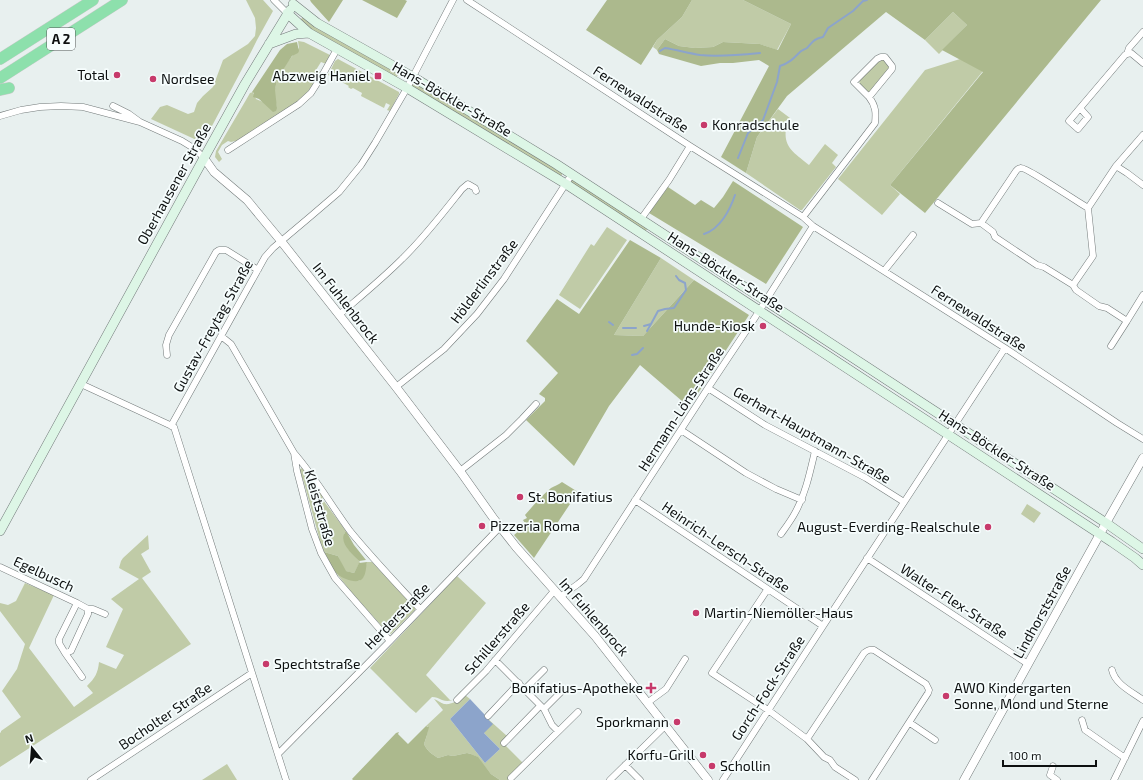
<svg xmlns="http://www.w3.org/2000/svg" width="1143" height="780" font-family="'Exo 2',sans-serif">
<rect width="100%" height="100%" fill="#e8f0ef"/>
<!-- green -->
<path fill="#c0cba7" d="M246,0H263L273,11L257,40L251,52L203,143L151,119L160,107L167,105L188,114L194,112L197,103L203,96L213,87L223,60L248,44L255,36L256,28L255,18Z
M692,0H743L791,24L777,50L760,44L723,42L713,47L695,48L679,46L665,39L657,50L653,47L657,40L682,17Z
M953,12L967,25L939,54L925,40Z
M303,17L400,72L396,78L312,31L300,20Z
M298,41L304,42L330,55L326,64L321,62L316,70L321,73L310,89L301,99L236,142L235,141L231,142L228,141L222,145L218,152L222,159L219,162L215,157L216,151L246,100L250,93L253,92L256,99L277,108C276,102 274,95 275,89C277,73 289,60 299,48Z
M338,59L399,92V94L390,111L387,110L390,105L386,103L384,108L361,96L362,93L353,88L351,89L348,87L349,86L336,79L338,75L335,73L332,77L328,75L335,61Z
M960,59L983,71L890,185L900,194L882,215L838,179L925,70Z
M881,60H884L889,66V69L869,93L859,85L860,79L878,61Z
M414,83L564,171L560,178L412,87V85Z
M778,109L790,118L784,122L783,127L786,129C783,148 796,154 809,165L825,144L838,155L832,163L836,167L802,210H800L746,173L757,137Z
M572,179L649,227L645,232L571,182Z
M607,227L627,240L580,309L559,295L591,244L594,246Z
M661,258L694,280L643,336L614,335Z
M302,468H304L322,494L323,500L346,531L344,534L348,549L360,562L354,573L345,571L338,556L324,552L318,541L319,537L303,479L300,476L299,470Z
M1027,504L1041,513L1034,523L1021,514Z
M148,535L149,549L141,554L151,572L142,578L191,644L0,767V733L1,732V731L21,717L2,691L17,669L25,644L0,611V603L8,605L16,601L25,583L54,595L29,648L74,707L93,693L87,686C95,678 98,673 99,662L116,669L124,655L106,647L123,609L111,599L139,579L119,568L121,561L123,558Z
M367,562H372L416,609L391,634L388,633L352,593L337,574L351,580L359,581L363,577Z
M457,576L486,603L426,675L450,700H453L461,691L464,693C457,698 451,703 442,700C438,698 436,697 432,697L416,713L410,708L370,668Z
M465,695L470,699L450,719L485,763L500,749L484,733L488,719L507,736L501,743L504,746L505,745L523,763L508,777L509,780H500L491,774L477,757L471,754L467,753L453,756L448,755L438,758C432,754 427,751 424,744L427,735L428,726H426L443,710L434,699C437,700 441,703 444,704C452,705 459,700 465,695Z
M227,764L237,780H202Z"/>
<!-- forest -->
<path fill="#acb98d" d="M310,0H343L329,22L311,2Z
M362,0H405L407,1L397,18Z
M607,0H692L682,17L657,40L641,65L586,30Z
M743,0H1101L925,213L890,185L983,72L942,50L967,25L953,12L925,40L886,12L787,96L757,137L746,173L721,157L769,66L759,60L733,63H720L701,66L659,54L657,50L665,39L679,46L695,48L713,47L723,42L760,44L778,50L791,24Z
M297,42L299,51L298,53L292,56L277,79L275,90L277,108L276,111L273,112L259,99L253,97L254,93L252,92L280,50L287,44Z
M733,181L803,227L766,284L649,213L668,187L695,205L701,200L714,208L723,197Z
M630,240L661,258L614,335L643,336L694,280L749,315L689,407L640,365L609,406L574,466L526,420L545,401V398L539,394L558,373L526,341L557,299L579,314Z
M562,482L578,492L534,558L514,535L526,525L523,520L527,518L525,515C533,506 541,496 551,488C554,486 558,485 562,482Z
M346,531L354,545L366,560L359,561C352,554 337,541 346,531Z
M324,552L338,556L346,571L354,573L359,563L367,562C366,567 366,574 363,578C358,585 343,579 337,574C332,569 328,558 324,552Z
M426,726L429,727L427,735L424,744C427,751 432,754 438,758L448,755L453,756L467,753L471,754L478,757L491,774L500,780H353L352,779L396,733L399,732L398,734L408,744Z"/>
<!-- water -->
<path fill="#8ca4cb" d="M470,699L485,715L484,716L493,724L484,733L500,749L485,763L450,719Z"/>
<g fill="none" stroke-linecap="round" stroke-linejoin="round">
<!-- stream -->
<path stroke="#8ca4cb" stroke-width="2" d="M660,51L665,48C677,50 688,53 700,55C719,57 740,55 760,53
M738,158L748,133L763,120L777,82L780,66C789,63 793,59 799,53C801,50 804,50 807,48C813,42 813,39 823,37L828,28L853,11L863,1L867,0
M704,234C720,229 730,210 735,195
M609,322L613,325
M644,326L651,324L658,311L665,309L674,308L686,290L685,283L679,280L676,276
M623,328H636
M647,331L651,324
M632,355L637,354L643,348"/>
<defs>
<path id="minor" d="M274,0L287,13
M467,0L690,146L803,217L813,226L1005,348L1117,423L1143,439
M1127,54L1129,48L1143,32
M113,106L129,114L140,122L182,141L195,149L204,158
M1080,108L1088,117L1078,129L1069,121L1125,55L1127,54L1131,53L1143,63
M0,116L21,110L40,107L61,106L83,107L140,122
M228,150L299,104L311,93L323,74L337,49
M1116,166L1143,135
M1143,185L1127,173L1116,166L1088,208L1093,256L1073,285L1076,290L1099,306L1107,308L1127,321L1143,295
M938,203L972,224L981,223
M803,217L875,123C876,113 876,106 869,97L892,69V66L885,57H881L877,59L854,82L869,97
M641,219L669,180L690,146
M884,271L913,235
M1073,285L1044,267L1037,265L995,237L993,232L981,223L1016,171C1017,170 1018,168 1021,168C1026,167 1079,203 1088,208
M339,315C360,297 382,279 402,259C424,238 443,213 462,189L468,184L475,188L476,191
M221,336L231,344L294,453C315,477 331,505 350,531C372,558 396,583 420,609
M1111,346L1127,321
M167,355L166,345L169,335L216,252L219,250H226L258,270
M81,384L174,427L286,780
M396,387L444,349L477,314L504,279L572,174
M708,388L765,425L866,478L904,502
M171,426L265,257L273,248L311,216L339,192L361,165L375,143L407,88L453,0
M681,430L746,473L776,489L802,500
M294,453L297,471L312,529L321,553L335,578L390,641
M460,471L506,435L522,419L536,404
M635,500L823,626
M781,534C786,527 792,519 796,511C806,492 810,472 815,451
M867,558L1028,664
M0,567L77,603L88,609V614L71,651L65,653L59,643V639L77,603
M767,590L712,673L768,710L807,739L824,757L830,760L835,767L855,780
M560,597L578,584L584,579L708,388L756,316L813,226
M88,609H93L105,614
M65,653L82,677
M495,660L544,709L552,725L558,731
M1112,670C1115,684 1132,692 1143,700
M525,689L544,670
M457,700L486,671L554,591
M647,703L666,689L685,659
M544,709L562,691
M488,716L519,683
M1082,720L1085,730L1125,758
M910,723L935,740
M807,739L864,653C868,650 870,649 874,650L926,684L929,690L928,693L872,780
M504,743L540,706
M278,754L390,641L500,527
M625,765L640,780
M1053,766L1050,775L1057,780
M511,778L578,712
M91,780L252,673
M610,780L665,726
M723,780L823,626L1005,348
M1114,780L1143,721"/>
<path id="tertiary" d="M204,158L214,172L247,200L281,241L396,387L460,471L494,519L516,547L595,636L708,780
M964,780L1106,523L1143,458"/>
<path id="secondary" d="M293,4L317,23L413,77L556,164L1106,523L1143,549
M287,13L309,33L407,88L566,184L1112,542L1135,558L1143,565
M269,44L296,34L309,33
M0,531L204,158L245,84L290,10"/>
<path id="motorway" d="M0,59L93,0
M0,78L122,0
M0,90L9,88"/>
</defs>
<!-- minor casing -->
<use href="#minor" stroke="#737a7a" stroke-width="7"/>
<!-- tertiary casing -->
<use href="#tertiary" stroke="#737a7a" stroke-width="9"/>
<!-- secondary casing -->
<use href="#secondary" stroke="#737a7a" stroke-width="10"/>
<!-- motorway casing -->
<use href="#motorway" stroke="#cacaca" stroke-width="12"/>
<!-- minor -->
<use href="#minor" stroke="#fff" stroke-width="6"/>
<!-- tertiary -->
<use href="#tertiary" stroke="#fff" stroke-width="8"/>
<!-- secondary -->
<use href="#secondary" stroke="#ddf6e6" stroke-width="9"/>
<!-- motorway -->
<use href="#motorway" stroke="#8de0ac" stroke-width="11"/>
</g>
<!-- markers -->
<g fill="#c73a6b" stroke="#f6fdfd" stroke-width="1.5">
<circle cx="117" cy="75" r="4"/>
<rect x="374" y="72" width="8" height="8" rx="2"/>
<circle cx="153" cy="79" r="4"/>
<circle cx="704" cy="125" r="4"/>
<circle cx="763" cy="326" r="4"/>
<circle cx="520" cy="497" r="4"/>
<circle cx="482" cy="526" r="4"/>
<circle cx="988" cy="527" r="4"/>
<circle cx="696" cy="613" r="4"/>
<circle cx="266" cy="664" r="4"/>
<path d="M649 682h4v4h4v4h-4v4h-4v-4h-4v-4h4z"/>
<circle cx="946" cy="696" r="4"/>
<circle cx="677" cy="722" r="4"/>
<circle cx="703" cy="755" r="4"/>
<circle cx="712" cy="766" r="4"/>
</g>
<g text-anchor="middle" stroke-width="3.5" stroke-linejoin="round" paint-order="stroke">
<!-- shield labels -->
<rect fill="#f6fdfd" stroke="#535757" stroke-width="1" x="47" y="28" width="28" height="22" rx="3"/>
<g font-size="13" font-weight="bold" fill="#0d1010">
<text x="61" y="44">A 2</text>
</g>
<!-- poi labels -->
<g font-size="14" fill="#0d1010" stroke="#f6fdfd" text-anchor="start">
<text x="109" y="80" text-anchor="end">Total</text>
<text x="370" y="81" text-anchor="end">Abzweig Haniel</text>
<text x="161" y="84">Nordsee</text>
<text x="712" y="130">Konradschule</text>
<text x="755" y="331" text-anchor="end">Hunde-Kiosk</text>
<text x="528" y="502">St. Bonifatius</text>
<text x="490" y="531">Pizzeria Roma</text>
<text x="980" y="532" text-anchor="end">August-Everding-Realschule</text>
<text x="704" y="618">Martin-Niemöller-Haus</text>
<text x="274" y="669">Spechtstraße</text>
<text x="643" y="693" text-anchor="end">Bonifatius-Apotheke</text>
<text x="954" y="693">AWO Kindergarten<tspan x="954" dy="16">Sonne, Mond und Sterne</tspan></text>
<text x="669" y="727" text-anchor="end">Sporkmann</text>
<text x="695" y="760" text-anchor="end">Korfu-Grill</text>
<text x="720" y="771">Schollin</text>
</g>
<!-- street labels -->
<g font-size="14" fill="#0d1010" stroke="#f6fdfd">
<text transform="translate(452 99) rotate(30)" y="5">Hans-Böckler-Straße</text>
<text transform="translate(641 99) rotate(33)" y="5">Fernewaldstraße</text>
<text transform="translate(174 184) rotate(-61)" y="5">Oberhausener Straße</text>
<text transform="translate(726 272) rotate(33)" y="5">Hans-Böckler-Straße</text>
<text transform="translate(484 281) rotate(-53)" y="5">Hölderlinstraße</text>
<text transform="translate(346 303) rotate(52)" y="5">Im Fuhlenbrock</text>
<text transform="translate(979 318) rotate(33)" y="5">Fernewaldstraße</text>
<text transform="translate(213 326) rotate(-61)" y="5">Gustav-Freytag-Straße</text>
<text transform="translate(681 409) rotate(-57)" y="5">Hermann-Löns-Straße</text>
<text transform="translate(812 435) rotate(30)" y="5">Gerhart-Hauptmann-Straße</text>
<text transform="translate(997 450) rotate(33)" y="5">Hans-Böckler-Straße</text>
<text transform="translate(320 508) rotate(74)" y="5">Kleiststraße</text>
<text transform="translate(726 547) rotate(34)" y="5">Heinrich-Lersch-Straße</text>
<text transform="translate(44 574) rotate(25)" y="5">Egelbusch</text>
<text transform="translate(954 601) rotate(33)" y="5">Walter-Flex-Straße</text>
<text transform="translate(1042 612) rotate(-61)" y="5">Lindhorststraße</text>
<text transform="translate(397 616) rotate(-46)" y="5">Herderstraße</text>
<text transform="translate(594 617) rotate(49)" y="5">Im Fuhlenbrock</text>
<text transform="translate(497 638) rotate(-49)" y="5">Schillerstraße</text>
<text transform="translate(768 688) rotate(-57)" y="5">Gorch-Fock-Straße</text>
<text transform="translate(165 716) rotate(-34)" y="5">Bocholter Straße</text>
</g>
</g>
<!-- north arrow -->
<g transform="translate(32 748) rotate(343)" stroke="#f6fdfd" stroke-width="3" paint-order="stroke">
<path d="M0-3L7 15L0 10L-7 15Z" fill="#0d1010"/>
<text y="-6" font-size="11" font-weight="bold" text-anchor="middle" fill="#0d1010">N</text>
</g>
<!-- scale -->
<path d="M1003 760v6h93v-6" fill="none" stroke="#0d1010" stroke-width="2"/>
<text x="1009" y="760" font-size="12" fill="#0d1010" stroke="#f6fdfd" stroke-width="3" paint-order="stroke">100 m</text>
</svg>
